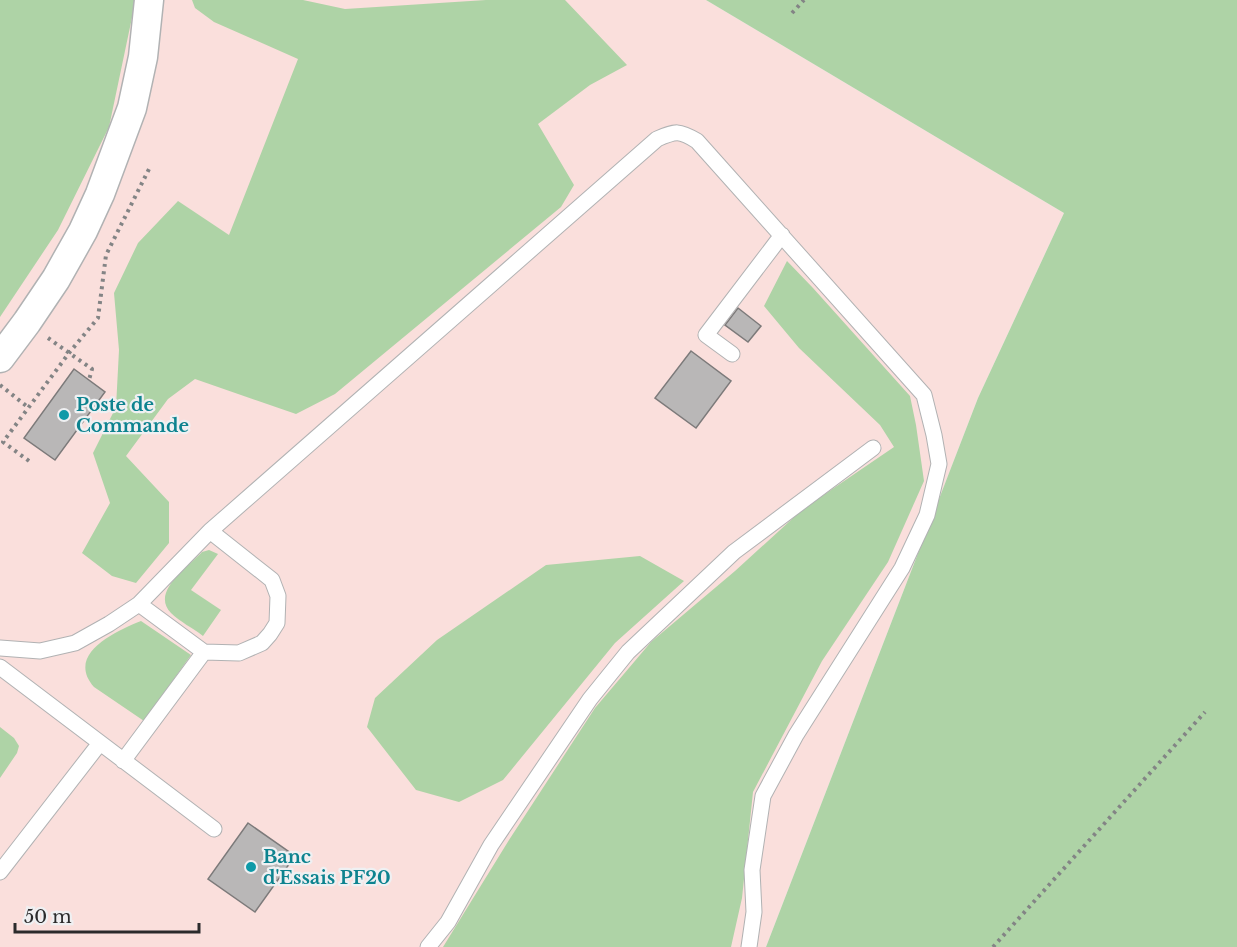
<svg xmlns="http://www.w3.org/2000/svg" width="1237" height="947" font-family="'Libre Baskerville',serif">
<rect width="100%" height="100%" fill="#eff0f2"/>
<!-- industrial -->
<path fill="#fadfdc" d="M0,0H706L1064,213L978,398L766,947H0Z"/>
<!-- green -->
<path fill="#aed3a6" d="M0,0H134V8L109,127L58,230L0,317Z
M192,0H303L345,9L486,0H565L627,65L590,85L538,124L574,185L561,207L335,394L296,414L195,379L168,399L126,456L169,502V543L136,583L112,576L82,553L110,503L93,453L116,407L119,350L114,293L138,243L178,201L229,235L298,59L214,22L195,8Z
M706,0H1237V947H766L978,398L1064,213Z
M787,261L813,288L910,396L916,425L924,481L888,562L822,661L753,792L742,898L731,947H443L509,840L595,708L651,642L735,571L803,509L894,447L880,425L799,348L764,306Z
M209,550L218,554L191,590L221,610L203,636C193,628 180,622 171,613C150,592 189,566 202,552Z
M640,556L684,581L615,643L503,780L459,802L416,790L367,727L375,698L437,640L546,565Z
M141,621L191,655L144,721L94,687C65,654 116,631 141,621Z
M0,727L14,738L19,746L17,753L0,778Z"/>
<!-- building -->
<path fill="#b9b7b7" stroke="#7c7a7a" stroke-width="1.5" d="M738,308L761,326L748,342L725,325Z
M691,351L731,381L696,428L655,398Z
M74,369L105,392L55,460L24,438Z
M248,823L295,856L255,912L208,879Z"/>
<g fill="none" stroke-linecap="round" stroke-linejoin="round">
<defs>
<path id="lane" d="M732,354L706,335L782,235
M139,604L204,652L239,653L262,643L270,634L277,623L278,596L272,580L210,531
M0,648L40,651L75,643L109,624L139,604L210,531L657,139C676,131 679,130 697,141L924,395L934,435L939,464L927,515L902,568L796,735L763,796L752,870L754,912L749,947
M0,667L214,829
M123,761L204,652
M0,872L100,743
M428,947L448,922L491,845L590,699L628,652L734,552L873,448"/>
<path id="street" d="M0,358L27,322L56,279L83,231L100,194L132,108L143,57L149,0"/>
</defs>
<!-- lane casing -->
<use href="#lane" stroke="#b1b2b3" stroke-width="17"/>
<!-- street casing -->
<use href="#street" stroke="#b1b2b3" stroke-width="31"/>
<!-- path -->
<path stroke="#838485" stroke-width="4" stroke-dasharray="3 4.5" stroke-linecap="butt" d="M792,13L804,0
M48,338L92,369L89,380
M0,385L29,408
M29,461L3,442L69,353L98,318L106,255L149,169
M993,947L1205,712"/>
<!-- lane -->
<use href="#lane" stroke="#fff" stroke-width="15"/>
<!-- street -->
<use href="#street" stroke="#fff" stroke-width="28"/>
</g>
<!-- markers -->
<g fill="#0f9aa8" stroke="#eff0f2" stroke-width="2">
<circle cx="64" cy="415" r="6"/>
<circle cx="251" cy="867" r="6"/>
</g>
<g text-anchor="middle" stroke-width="4.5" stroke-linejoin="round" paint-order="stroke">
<!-- culture labels -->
<g font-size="18" font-weight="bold" fill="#0d838f" stroke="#eff0f2" text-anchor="start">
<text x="76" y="411">Poste de<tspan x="76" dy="21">Commande</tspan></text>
<text x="263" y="863">Banc<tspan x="263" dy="21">d'Essais PF20</tspan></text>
</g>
</g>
<!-- scale -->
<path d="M15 923v9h184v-9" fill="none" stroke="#2b2b2c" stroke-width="3"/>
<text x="24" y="923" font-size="18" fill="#2b2b2c" stroke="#eff0f2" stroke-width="4.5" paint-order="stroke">50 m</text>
</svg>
